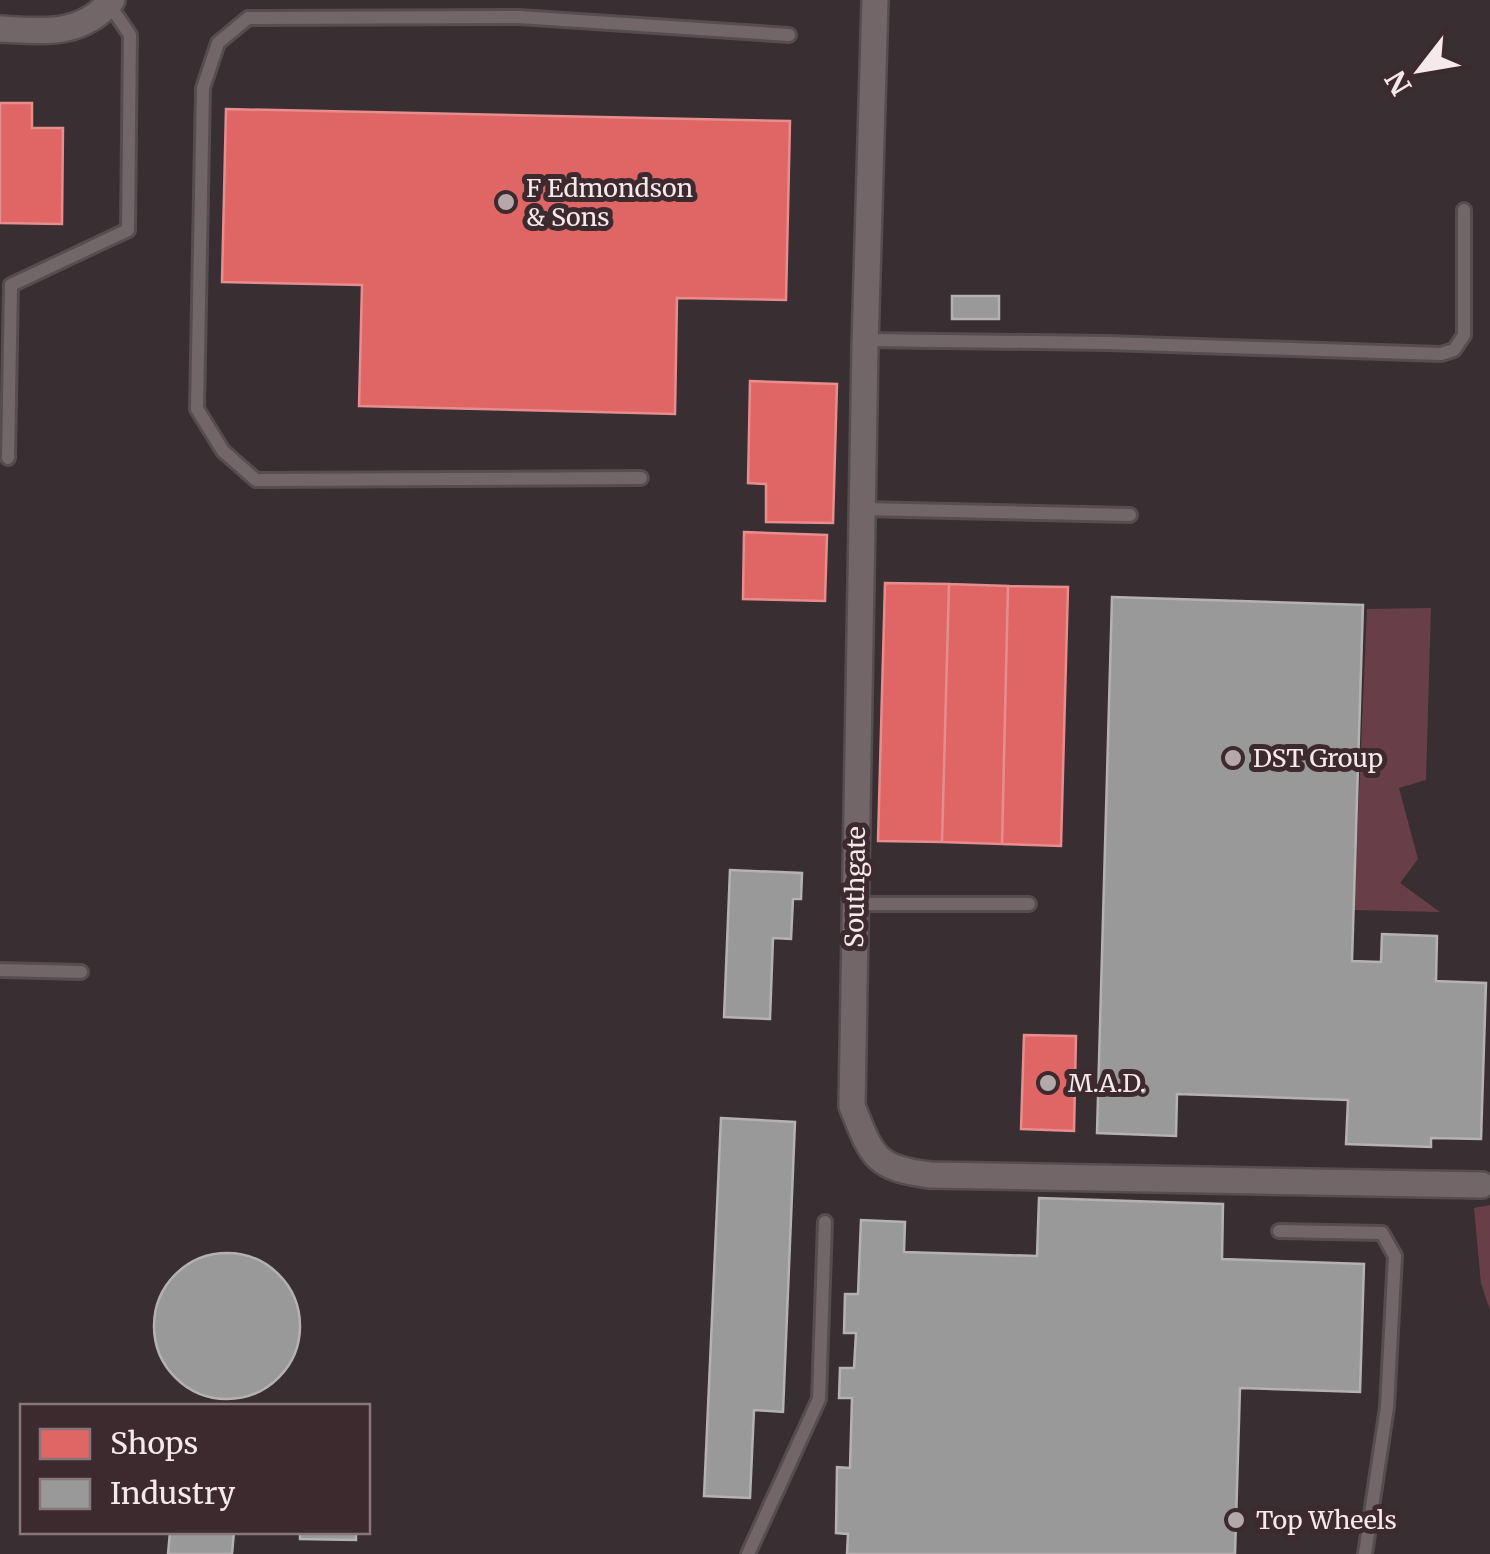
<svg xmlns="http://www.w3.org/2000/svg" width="1490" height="1554" font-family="Merriweather,serif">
<rect width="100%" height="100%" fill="#392e31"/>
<!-- green -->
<path fill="#683f49" d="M1431,608L1426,780L1399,788L1418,859L1400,883L1440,912L1354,910L1367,609Z
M1490,1205V1310L1481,1284L1474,1208Z"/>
<!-- shops -->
<path fill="#e06666" stroke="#e78d8e" stroke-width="2.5" d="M0,103H32V128H63L62,224L0,223Z
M226,109L790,121L786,300L677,298L675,414L359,406L362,285L222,282Z
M750,381L837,384L833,523L766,522V484L748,483Z
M744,532L827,535L825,601L743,599Z
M885,583L949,584L942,842L878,841Z
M949,584L1008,586L1002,844L942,842Z
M1008,586L1068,587L1061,846L1002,844Z
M1024,1035L1076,1036L1074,1131L1021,1129Z"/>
<!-- industry -->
<path fill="#999" stroke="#b5b1b2" stroke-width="2.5" d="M952,296H999V319H952Z
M1112,597L1363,605L1352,961L1381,962L1382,934L1437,936L1436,981L1486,983L1481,1139L1431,1138V1147L1346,1144L1348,1100L1177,1094L1176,1136L1097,1133Z
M730,870L802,873L801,899H793L791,939L773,938L770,1019L724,1017Z
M721,1118L795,1122L783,1412L754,1410L750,1498L704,1496Z
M1039,1198L1223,1204L1222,1259L1364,1264L1360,1392L1240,1388L1235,1554H847L848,1534L836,1533L837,1467L850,1468L852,1398H839L840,1368H854L856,1333H844L845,1294H858L861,1220L905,1222L904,1252L1037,1256Z
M154 1326a73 73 0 1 1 146 0a73 73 0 1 1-146 0Z
M170,1532H234L232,1554H168Z
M300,1532H356V1540L300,1539Z"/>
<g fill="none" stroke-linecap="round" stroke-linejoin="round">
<defs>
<path id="lane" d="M865,340L1108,343L1441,354L1454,350L1464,335V210
M8,458L11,285L128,230L130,35L109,4
M641,478L256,480L223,451L197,409L203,88L218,43L248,18L519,17L789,35
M862,509L1130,515
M855,904H1029
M0,970L81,972
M1279,1231L1382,1233L1395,1256L1387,1407L1365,1554
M748,1554L819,1399L825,1222"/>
<path id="street" d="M875,0L865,346L852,1106C872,1156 874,1168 930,1175L1482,1185
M0,29C44,31 81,37 112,0"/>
</defs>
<!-- lane casing -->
<use href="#lane" stroke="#564d50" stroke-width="18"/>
<!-- street casing -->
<use href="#street" stroke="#564d50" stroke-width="30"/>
<!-- lane -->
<use href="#lane" stroke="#726668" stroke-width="12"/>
<!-- street -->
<use href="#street" stroke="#726668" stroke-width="25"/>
</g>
<!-- markers -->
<g fill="#b4a8ab" stroke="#3d2a2e" stroke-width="4">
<circle cx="506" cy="202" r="10"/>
<circle cx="1233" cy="758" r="10"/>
<circle cx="1048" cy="1083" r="10"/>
<circle cx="1236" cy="1520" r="10"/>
</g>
<g text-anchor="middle" stroke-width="10" stroke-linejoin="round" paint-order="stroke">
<!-- poi labels -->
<g font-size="25" fill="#f6e9ec" stroke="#3d2a2e" text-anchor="start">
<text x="526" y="197">F Edmondson<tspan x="526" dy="29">&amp; Sons</tspan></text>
<text x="1253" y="767">DST Group</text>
<text x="1068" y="1092">M.A.D.</text>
<text x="1256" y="1529">Top Wheels</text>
</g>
<!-- street labels -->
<g font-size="25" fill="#f6e9ec" stroke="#3d2a2e">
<text transform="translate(855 887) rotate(-89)" y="9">Southgate</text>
</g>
</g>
<!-- legend -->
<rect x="20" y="1404" width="350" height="130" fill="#3d2a2e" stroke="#87767a" stroke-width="2.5"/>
<rect x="40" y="1429" width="50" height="30" fill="#e06666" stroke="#87767a" stroke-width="2.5"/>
<text x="110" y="1454" font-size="30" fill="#f6e9ec">Shops</text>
<rect x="40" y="1479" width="50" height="30" fill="#999999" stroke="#87767a" stroke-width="2.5"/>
<text x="110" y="1504" font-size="30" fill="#f6e9ec">Industry</text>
<!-- north arrow -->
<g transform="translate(1420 70) rotate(239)" stroke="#3d2a2e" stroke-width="8" paint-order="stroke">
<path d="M0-8L18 38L0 25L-18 38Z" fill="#f6e9ec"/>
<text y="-15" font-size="28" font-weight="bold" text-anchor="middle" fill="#f6e9ec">N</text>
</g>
</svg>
